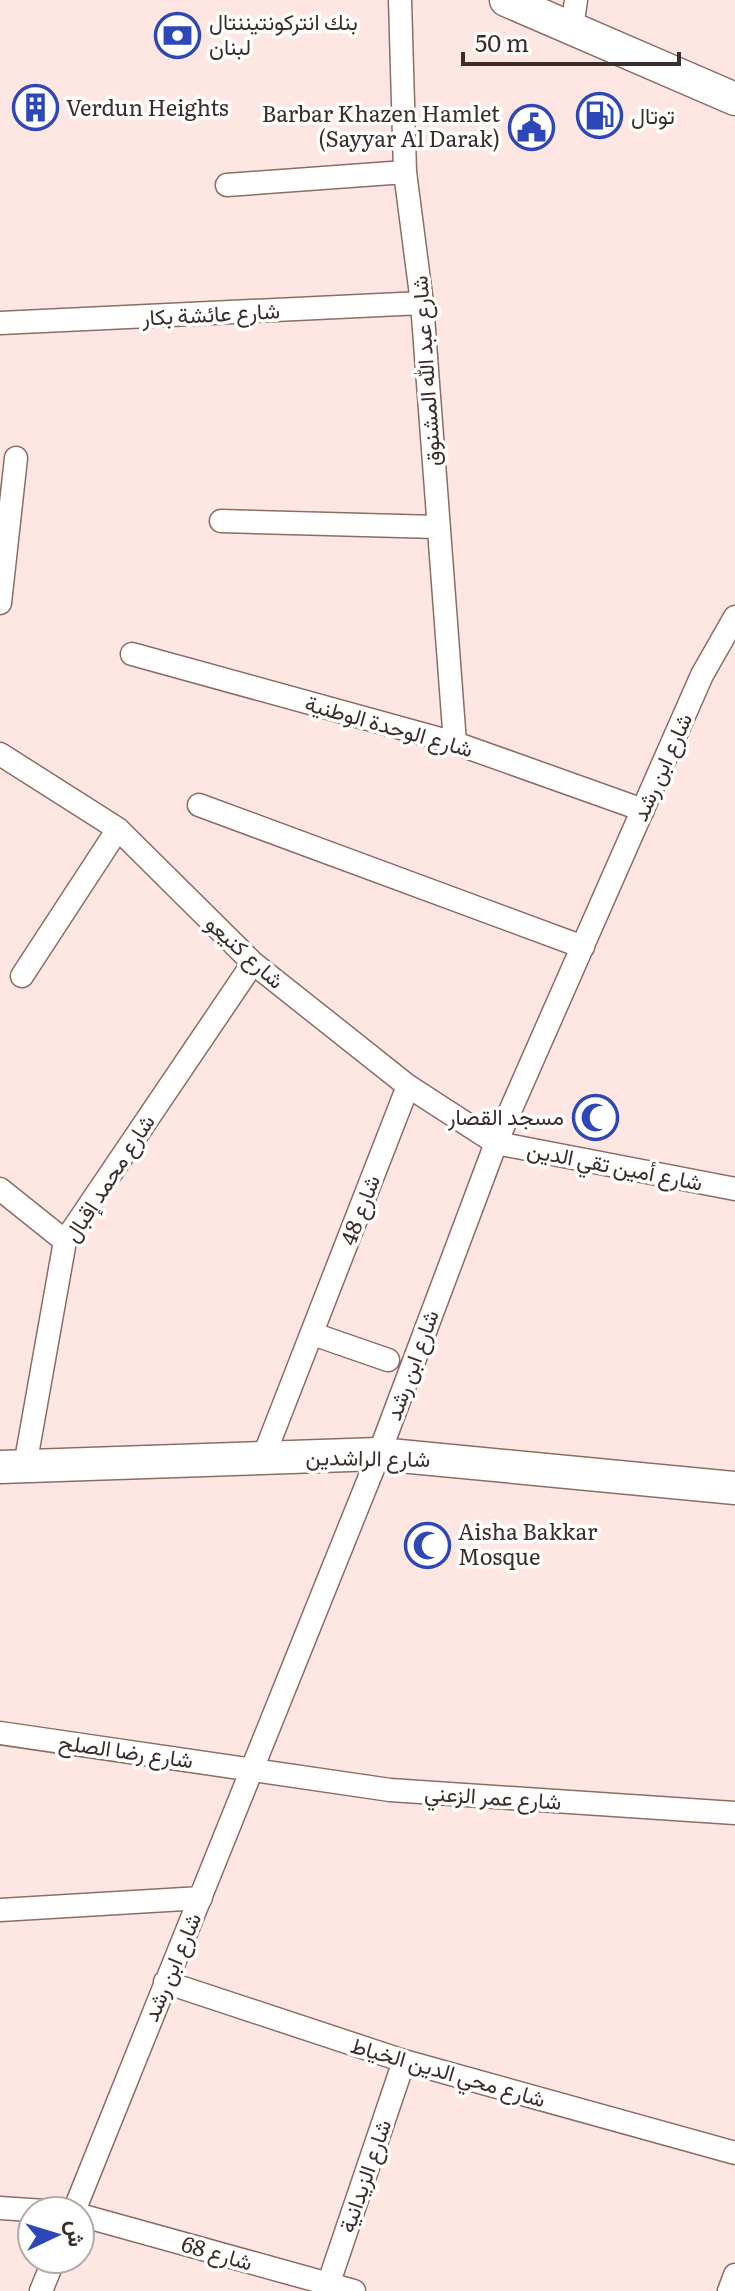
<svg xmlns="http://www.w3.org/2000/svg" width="735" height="2291" font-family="Literata,Vazirmatn,serif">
<rect width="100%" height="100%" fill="#fee7e2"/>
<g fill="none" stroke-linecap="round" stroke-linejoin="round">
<defs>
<path id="street" d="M400,0L405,172L422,303L455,743
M572,28L576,0
M227,185L405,172
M0,323L422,303
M221,521L437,527
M0,603L16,458
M132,654L455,743L643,810
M0,754L118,829L253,963L408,1086L496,1143L735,1189
M199,805L583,947
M22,976L118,829
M0,1189L65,1241
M313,1334L388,1360
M263,1458L408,1086
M25,1466L65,1241L253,963
M0,1733L390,1790L735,1813
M0,1910L201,1898
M165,1982L404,2061L735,2153
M0,2208L45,2211
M74,2211L379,1454L496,1143L702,675L735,617
M80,2215L354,2291
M41,2291L54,2259
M326,2291L404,2061
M729,2291L735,2275"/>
<path id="secondary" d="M506,0L735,99
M0,1467L379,1454L735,1488"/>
</defs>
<!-- street casing -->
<use href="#street" stroke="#8d6c65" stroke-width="25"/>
<!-- secondary casing -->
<use href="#secondary" stroke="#8d6c65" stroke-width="35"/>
<!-- street -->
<use href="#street" stroke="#fff" stroke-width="22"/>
<!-- secondary -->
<use href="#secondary" stroke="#fff" stroke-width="32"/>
</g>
<!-- icons -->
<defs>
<symbol id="bank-ring" viewBox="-11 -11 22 22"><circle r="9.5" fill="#fff" stroke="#2e47b8" stroke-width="1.5"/><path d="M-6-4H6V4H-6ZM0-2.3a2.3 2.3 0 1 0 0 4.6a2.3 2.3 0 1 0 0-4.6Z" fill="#2e47b8"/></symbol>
<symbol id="building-ring" viewBox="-11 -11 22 22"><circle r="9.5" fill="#fff" stroke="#2e47b8" stroke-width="1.5"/><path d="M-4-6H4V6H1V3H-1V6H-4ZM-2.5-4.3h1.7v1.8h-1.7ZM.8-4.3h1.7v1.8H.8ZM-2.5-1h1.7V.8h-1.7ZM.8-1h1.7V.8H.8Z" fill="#2e47b8"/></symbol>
<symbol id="fuel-ring" viewBox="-11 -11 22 22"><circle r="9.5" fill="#fff" stroke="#2e47b8" stroke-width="1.5"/><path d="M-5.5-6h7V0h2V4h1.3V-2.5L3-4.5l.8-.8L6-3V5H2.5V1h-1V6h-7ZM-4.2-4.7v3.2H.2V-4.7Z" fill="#2e47b8"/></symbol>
<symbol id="civic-ring" viewBox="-11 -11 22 22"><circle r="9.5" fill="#fff" stroke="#2e47b8" stroke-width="1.5"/><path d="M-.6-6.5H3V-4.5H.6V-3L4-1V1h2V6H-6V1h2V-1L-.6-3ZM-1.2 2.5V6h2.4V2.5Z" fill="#2e47b8"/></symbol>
<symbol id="mosque-ring" viewBox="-11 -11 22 22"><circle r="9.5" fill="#fff" stroke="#2e47b8" stroke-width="1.5"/><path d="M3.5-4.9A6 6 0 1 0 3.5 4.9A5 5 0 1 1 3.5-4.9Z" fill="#2e47b8"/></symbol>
</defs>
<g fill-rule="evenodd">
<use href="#bank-ring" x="152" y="10" width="51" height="51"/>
<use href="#building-ring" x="10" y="82" width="51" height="51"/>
<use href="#fuel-ring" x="574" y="90" width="51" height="51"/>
<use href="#civic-ring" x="506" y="102" width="51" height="51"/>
<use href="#mosque-ring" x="570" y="1092" width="51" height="51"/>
<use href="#mosque-ring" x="402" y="1520" width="51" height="51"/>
</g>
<g text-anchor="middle" stroke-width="7" stroke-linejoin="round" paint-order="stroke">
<!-- poi labels -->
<g font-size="22" fill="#3b2d2a" stroke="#fff" text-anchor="start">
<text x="209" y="30">بنك انتركونتيننتال<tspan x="209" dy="25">لبنان</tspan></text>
<text x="66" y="116">Verdun Heights</text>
<text x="500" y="122" text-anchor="end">Barbar Khazen Hamlet<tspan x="500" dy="25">(Sayyar Al Darak)</tspan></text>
<text x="631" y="124">توتال</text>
<text x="564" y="1125" text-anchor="end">مسجد القصار</text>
<text x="458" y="1540">Aisha Bakkar<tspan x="458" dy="25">Mosque</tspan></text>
</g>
<!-- street labels -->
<g font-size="22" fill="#3b2d2a" stroke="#fff">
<text transform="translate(211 314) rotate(-3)" y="8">شارع عائشة بكار</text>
<text transform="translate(426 371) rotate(-94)" y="8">شارع عبد الله المشنوق</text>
<text transform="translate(389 726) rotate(16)" y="8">شارع الوحدة الوطنية</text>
<text transform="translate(662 767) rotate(-66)" y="8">شارع ابن رشد</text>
<text transform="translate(245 952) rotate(42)" y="8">شارع كنيعو</text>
<text transform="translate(615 1166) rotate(11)" y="8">شارع أمين تقي الدين</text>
<text transform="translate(109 1178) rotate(-57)" y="8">شارع محمد إقبال</text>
<text transform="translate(360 1210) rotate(-69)" y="8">شارع 48</text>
<text transform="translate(412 1365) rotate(-70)" y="8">شارع ابن رشد</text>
<text transform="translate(368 1458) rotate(1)" y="8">شارع الراشدين</text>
<text transform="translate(126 1751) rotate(8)" y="8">شارع رضا الصلح</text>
<text transform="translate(493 1797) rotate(4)" y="8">شارع عمر الزعني</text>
<text transform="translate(172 1967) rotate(-67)" y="8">شارع ابن رشد</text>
<text transform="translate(448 2072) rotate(16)" y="8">شارع محي الدين الخياط</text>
<text transform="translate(365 2176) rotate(-71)" y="8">شارع الزيدانية</text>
<text transform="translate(217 2253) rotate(16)" y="8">شارع 68</text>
</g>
</g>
<!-- north arrow -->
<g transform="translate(56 2235) rotate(86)"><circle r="38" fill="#ffffff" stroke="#b1abaa" stroke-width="2"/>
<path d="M0-6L14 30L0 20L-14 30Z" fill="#2e47b8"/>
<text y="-12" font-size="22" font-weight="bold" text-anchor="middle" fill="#3b2d2a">ش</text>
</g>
<!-- scale -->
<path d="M463 52v12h216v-12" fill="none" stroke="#3b2d2a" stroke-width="4"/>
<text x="475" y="52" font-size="24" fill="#3b2d2a" stroke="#ffffff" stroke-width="6" paint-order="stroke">50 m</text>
</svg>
